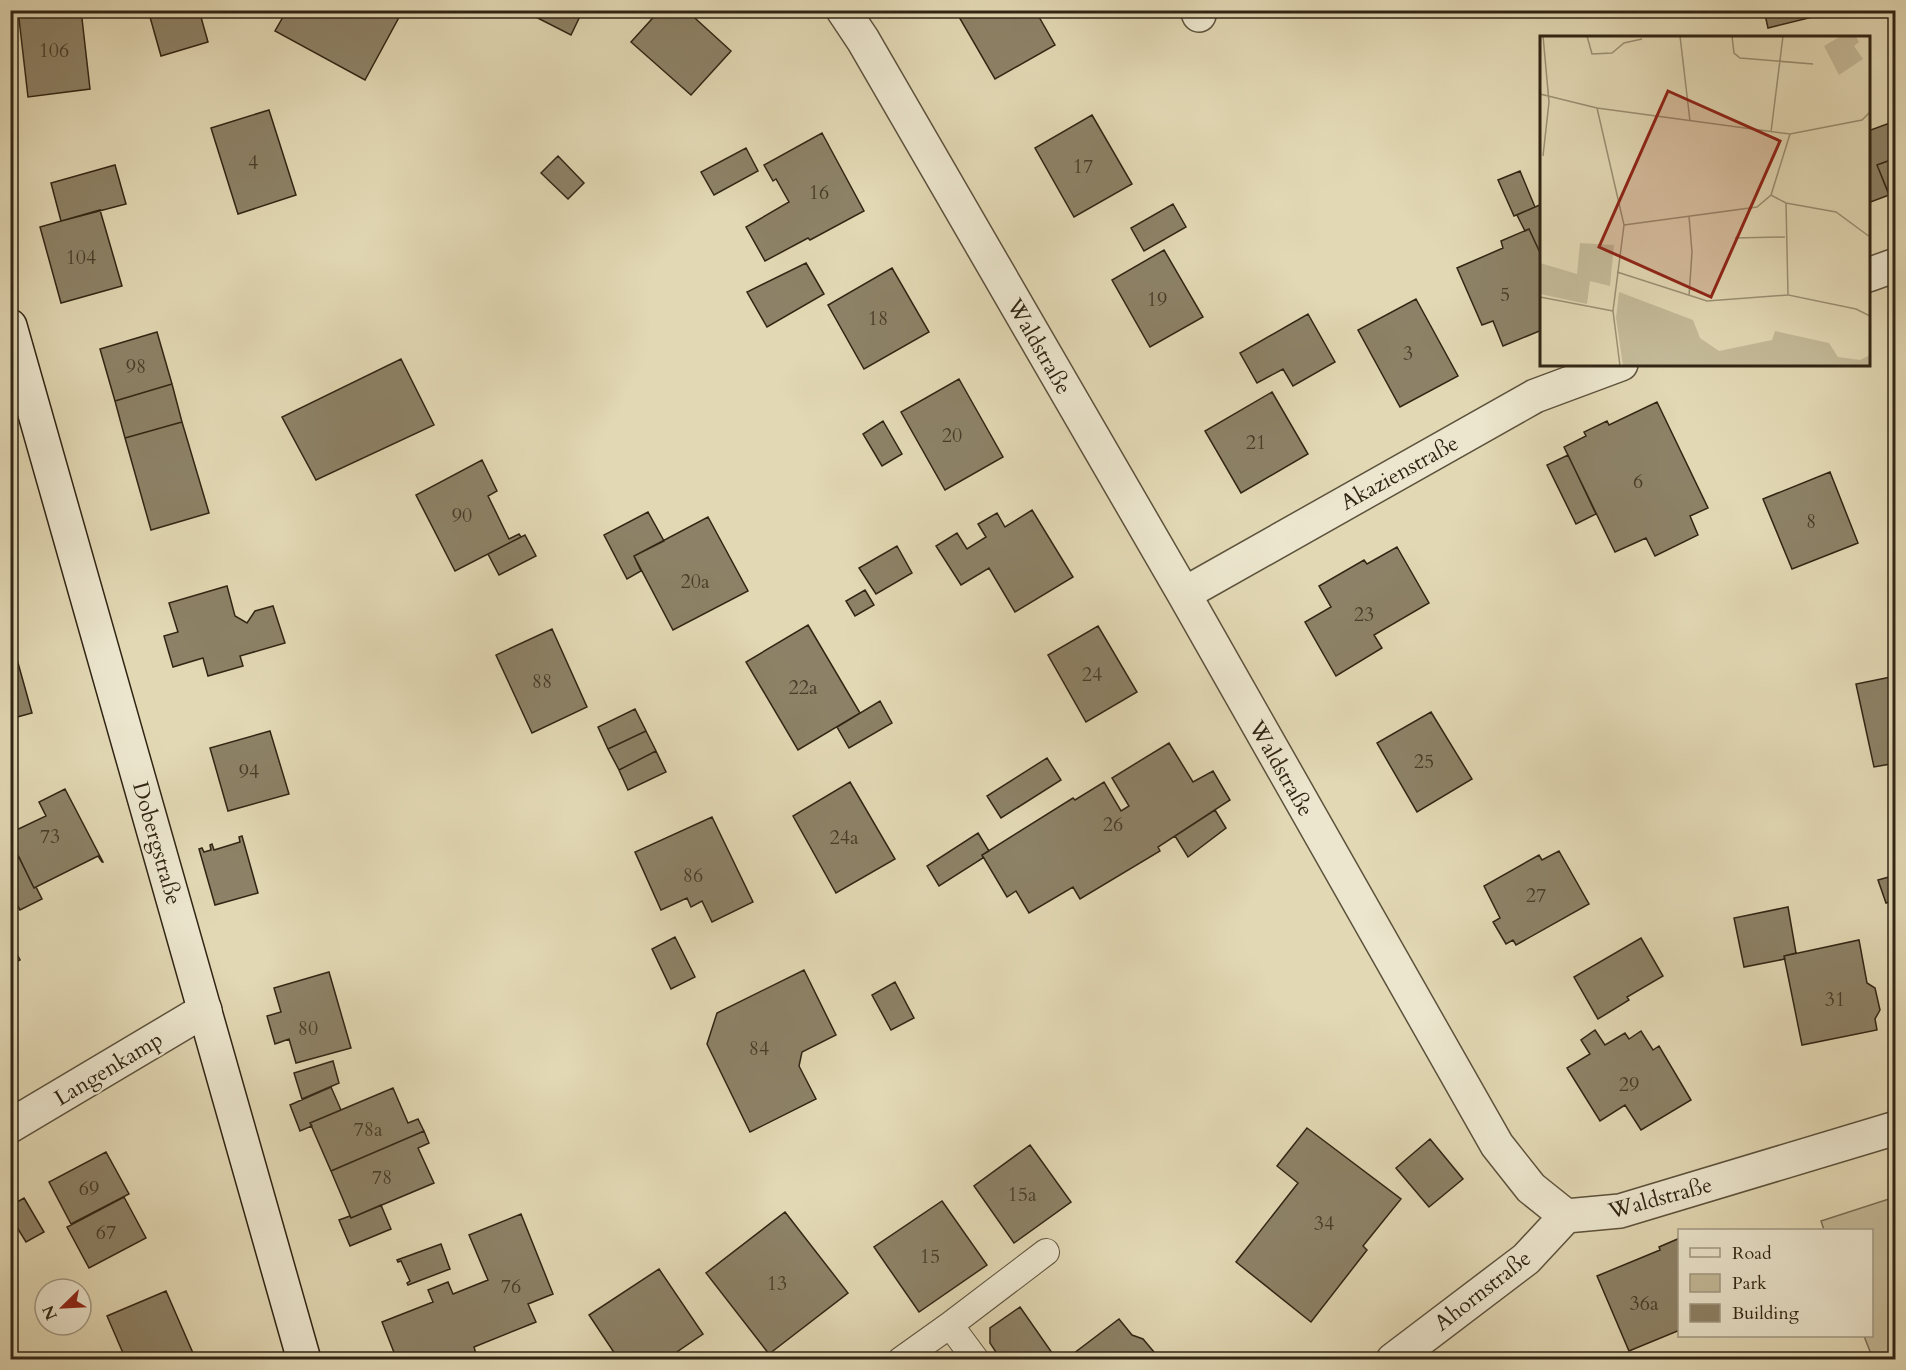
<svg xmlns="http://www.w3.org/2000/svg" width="1906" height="1370" font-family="Cardo,serif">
<rect width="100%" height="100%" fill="#e2d8b4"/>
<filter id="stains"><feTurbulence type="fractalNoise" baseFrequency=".00333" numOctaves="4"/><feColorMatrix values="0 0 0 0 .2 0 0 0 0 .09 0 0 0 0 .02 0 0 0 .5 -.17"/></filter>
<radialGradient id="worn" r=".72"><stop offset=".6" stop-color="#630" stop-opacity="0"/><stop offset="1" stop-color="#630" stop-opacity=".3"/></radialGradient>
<!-- green -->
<path fill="#c4ba99" stroke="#7a7056" stroke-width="1.5" d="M1895,1197V1359H1873L1864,1336H1872V1230H1824L1821,1221Z"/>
<!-- building -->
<path fill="#8d8267" stroke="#312514" stroke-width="1.5" d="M18,10H81L90,89L28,97Z
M148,10H199L208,42L161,56Z
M287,10H403L365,80L275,31Z
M522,10H583L571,35Z
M660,10H686L731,51L691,95L631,42Z
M955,10H1035L1055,45L995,79Z
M1764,10H1841L1768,28Z
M269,110L296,195L238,214L211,128Z
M1092,115L1132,184L1074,217L1035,148Z
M1895,121L1896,158L1877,165L1889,195L1868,203V131Z
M822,133L864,211L810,240L808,238L765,261L746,227L789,202L776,179L773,181L764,165Z
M746,148L758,171L714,195L701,172Z
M558,156L584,183L568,199L541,173Z
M1896,158V203L1893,204L1877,165Z
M115,165L126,204L61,221L51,183Z
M1520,171L1535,207L1514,216L1498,180Z
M1173,204L1186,227L1144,251L1131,228Z
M1542,204V257L1529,229L1525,231L1517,215Z
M100,210L122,286L61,303L40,227Z
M1529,229L1542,257V330L1503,346L1493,321L1482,325L1457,268L1503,248L1501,241Z
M1164,250L1203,317L1150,347L1112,280Z
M806,263L824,294L767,327L747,292Z
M892,268L929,332L864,369L828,305Z
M1416,299L1458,376L1400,407L1358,330Z
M1308,314L1335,362L1293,386L1283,369L1257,383L1240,353Z
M157,332L172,384L115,401L100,349Z
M401,359L434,425L316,480L282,417Z
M959,379L1003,457L945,490L901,412Z
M172,384L182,422L125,438L115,401Z
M1272,392L1308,454L1241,493L1205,431Z
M1657,402L1708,508L1690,516L1698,535L1655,556L1646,538L1615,552L1564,447L1586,436L1584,432L1607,421L1609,425Z
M883,421L902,454L882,466L863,434Z
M182,422L209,513L151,530L125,438Z
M1568,455L1596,514L1576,524L1547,465Z
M482,460L497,491L488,496L509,539L519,534L521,537L455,571L416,495Z
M1830,472L1858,543L1792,569L1763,499Z
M1032,510L1073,577L1015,612L989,568L961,585L936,546L957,533L967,549L986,537L978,524L997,513L1005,527Z
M648,512L664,541L634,556L641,571L627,579L604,535Z
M708,517L748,591L673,630L634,556Z
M525,535L536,556L499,575L488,554Z
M897,546L912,573L876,594L859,568Z
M1397,547L1429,603L1374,635L1382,648L1336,676L1305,622L1331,607L1319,586L1364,560L1367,564Z
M227,586L235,616L247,623L255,611L273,606L285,643L240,656L243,666L208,676L203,658L173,667L164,636L178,632L169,603Z
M865,590L874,605L855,616L846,601Z
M808,625L860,713L798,750L746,662Z
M1098,626L1137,692L1086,722L1048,655Z
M552,629L587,707L532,733L496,655Z
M13,645L32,713L10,719V646Z
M1896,676V763L1874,767L1856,684Z
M880,701L892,723L849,748L837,727Z
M635,709L646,731L608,749L598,727Z
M1431,712L1472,779L1417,812L1377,743Z
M270,731L289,794L228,811L210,748Z
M646,731L656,751L619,770L608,749Z
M1169,743L1193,782L1213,771L1230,800L1158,847L1160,851L1080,899L1073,887L1029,913L1016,891L1007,897L982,855L1073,798L1075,800L1104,782L1121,811L1129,806L1112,778Z
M656,751L666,772L628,790L619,770Z
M1047,758L1061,780L1001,818L987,796Z
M850,782L895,859L836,893L793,816Z
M65,789L103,862H102L98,856L34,888L10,839V833L46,816L39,802Z
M1215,810L1226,828L1188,857L1175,836Z
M712,817L753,902L712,922L702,901L691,907L687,898L661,910L635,852Z
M978,833L989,851L982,855L983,858L939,886L927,866Z
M242,836L258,893L215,905L199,849L202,848L204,852L211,850L210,845L212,844L214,850L240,842L239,837Z
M1559,851L1589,904L1516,945L1513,940L1506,944L1493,922L1500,918L1484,886L1539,855L1542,860Z
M19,857L34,888L36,887L42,899L20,910L10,890V861Z
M1896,875V900L1886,903L1878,880Z
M1788,907L1796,953L1784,956L1785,959L1744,967L1734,918Z
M675,937L695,977L671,989L652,949Z
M1641,938L1663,976L1627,997L1629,1000L1598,1019L1574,977Z
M10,940L20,960L10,965Z
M1859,940L1867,983L1875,988L1880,1010L1875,1019L1877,1030L1802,1045L1784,956Z
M804,970L836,1035L802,1052L799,1066L816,1099L750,1132L707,1044L717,1013Z
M329,972L351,1048L296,1063L289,1039L275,1044L267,1016L281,1012L274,988Z
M895,982L914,1018L891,1030L872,995Z
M1595,1030L1605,1045L1625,1033L1629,1039L1641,1031L1653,1050L1659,1046L1691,1100L1641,1130L1625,1105L1600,1121L1567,1068L1590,1054L1581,1040Z
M333,1061L339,1083L302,1099L294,1073Z
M331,1087L341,1110L310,1123L312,1126L300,1131L290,1105Z
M393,1088L408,1123L418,1119L424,1131L331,1171L310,1123Z
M1307,1128L1401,1199L1363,1246L1367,1250L1311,1322L1236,1262L1298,1183L1277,1166Z
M424,1131L429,1143L418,1148L434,1183L351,1218L331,1171Z
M1430,1139L1463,1179L1429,1207L1396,1168Z
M1030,1145L1071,1202L1014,1243L974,1186Z
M106,1152L129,1194L71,1224L49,1182Z
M124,1197L146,1238L89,1268L67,1227Z
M24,1198L44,1232L26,1242L10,1216V1206Z
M942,1201L987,1265L919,1312L874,1247Z
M381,1205L391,1229L350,1246L339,1220L350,1216L351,1218Z
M785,1212L848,1293L769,1354L706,1273Z
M521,1214L553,1294L528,1304L536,1322L474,1347L476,1354L464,1360H397L382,1322L433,1302L428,1290L448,1282L453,1294L488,1280L469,1235Z
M1680,1238V1330L1629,1351L1597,1276L1660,1250L1659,1247Z
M441,1244L450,1269L408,1285L407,1283L410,1281L401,1261L398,1262L397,1260Z
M659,1269L703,1334L665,1360H619L589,1315Z
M166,1291L196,1360H126L107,1316Z
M1020,1307L1057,1360H1001L990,1343V1328Z
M1119,1319L1132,1335L1143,1339L1154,1352L1153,1360H1065Z"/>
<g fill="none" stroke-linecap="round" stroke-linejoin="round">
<defs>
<path id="lane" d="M950,1325L1046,1252
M901,1360L950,1325L976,1360"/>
<path id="street" d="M843,10L863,40L1184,594L1497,1145L1531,1188L1566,1216L1620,1211L1896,1128
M1197,10L1199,15
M1868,275L1896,265
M1184,594L1535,396L1621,364
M10,1126L205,1010
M1393,1360L1526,1259L1566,1216"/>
<path id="secondary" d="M10,326L304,1360"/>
</defs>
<!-- lane casing -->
<use href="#lane" stroke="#5d523c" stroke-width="28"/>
<!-- street casing -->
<use href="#street" stroke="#5d523c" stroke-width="36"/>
<!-- secondary casing -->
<use href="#secondary" stroke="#312514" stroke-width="36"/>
<!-- lane -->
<use href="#lane" stroke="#ece6ce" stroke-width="26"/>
<!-- street -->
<use href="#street" stroke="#ece6ce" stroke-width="33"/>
<!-- secondary -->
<use href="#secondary" stroke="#ece6ce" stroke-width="33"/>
</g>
<g text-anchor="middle" stroke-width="4.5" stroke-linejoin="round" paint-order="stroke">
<!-- number labels -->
<g font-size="20" fill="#483c29">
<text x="54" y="57">106</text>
<text x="253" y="169">4</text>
<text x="1083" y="173">17</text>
<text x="819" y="199">16</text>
<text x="81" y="264">104</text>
<text x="1505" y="301">5</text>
<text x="1157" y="306">19</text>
<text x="878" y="325">18</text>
<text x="1408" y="360">3</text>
<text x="136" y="373">98</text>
<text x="952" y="442">20</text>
<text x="1256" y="449">21</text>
<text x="1638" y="488">6</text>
<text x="462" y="522">90</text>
<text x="1811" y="528">8</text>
<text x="695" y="588">20a</text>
<text x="1364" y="621">23</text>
<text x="1092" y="681">24</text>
<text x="542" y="688">88</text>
<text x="803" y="694">22a</text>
<text x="1424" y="768">25</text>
<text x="249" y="778">94</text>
<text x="1113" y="831">26</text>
<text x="50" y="843">73</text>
<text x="844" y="844">24a</text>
<text x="693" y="882">86</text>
<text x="1536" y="902">27</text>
<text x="1835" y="1006">31</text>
<text x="308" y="1035">80</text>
<text x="759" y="1055">84</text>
<text x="1629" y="1091">29</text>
<text x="368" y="1136">78a</text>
<text x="382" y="1184">78</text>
<text x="89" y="1195">69</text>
<text x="1022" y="1201">15a</text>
<text x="1324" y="1230">34</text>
<text x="106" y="1239">67</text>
<text x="930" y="1263">15</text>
<text x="777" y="1290">13</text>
<text x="511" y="1293">76</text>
<text x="1644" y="1310">36a</text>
</g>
<!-- street labels -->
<g font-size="22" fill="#312514" stroke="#ece6ce">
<text transform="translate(1040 346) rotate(60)" y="8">Waldstraße</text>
<text transform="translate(1399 472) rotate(-29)" y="8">Akazienstraße</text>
<text transform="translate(1282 768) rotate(60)" y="8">Waldstraße</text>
<text transform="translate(158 843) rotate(74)" y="8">Dobergstraße</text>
<text transform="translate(108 1068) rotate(-31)" y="8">Langenkamp</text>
<text transform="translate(1660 1197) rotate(-15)" y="8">Waldstraße</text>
<text transform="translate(1482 1290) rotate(-38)" y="8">Ahornstraße</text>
</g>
</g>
<!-- overview -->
<g transform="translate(1540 36)">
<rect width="330" height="330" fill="#e2d8b4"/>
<path d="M301,0H316L319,6L314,10L323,23L299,39L284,10ZM40,207L74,209L70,250L50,245L47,268L0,258V227L37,238ZM79,256L153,284L160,302L179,315L232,304L235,295L289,307L298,321L320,324L330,319V330H83L76,282Z" fill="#c4ba99"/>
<path fill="none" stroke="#9b9074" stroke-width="1.5" d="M3,0L9,66L3,120M47,0L52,18L72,17L84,7L102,3M140,0L150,85M192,0L194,17L200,22L273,28M0,58L57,72L250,98L322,84L330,76M57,72L84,189M231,96L243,0M231,159L246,167L296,176L330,201M246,167L248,259L316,273L330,280M149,180L152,216L149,260M84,189L217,171L231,159L250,98M195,202L245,201M77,236L167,265L248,259M0,261L73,275M80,330L73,275L84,189"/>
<path fill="#8f2418" fill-opacity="0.15" stroke="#8f2418" stroke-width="3" d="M128,55L240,105L171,261L59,211Z"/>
<rect width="330" height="330" fill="none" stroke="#312514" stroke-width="3"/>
</g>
<!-- margin -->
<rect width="1906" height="1370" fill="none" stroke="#e2d8b4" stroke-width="36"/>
<rect x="12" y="12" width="1882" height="1346" fill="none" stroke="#312514" stroke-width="3"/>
<rect x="18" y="18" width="1870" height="1334" fill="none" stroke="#312514" stroke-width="1.5"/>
<!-- legend -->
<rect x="1678" y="1229" width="195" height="108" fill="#ece6ce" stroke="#a19984" stroke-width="1.5"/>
<rect x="1690" y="1248" width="30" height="9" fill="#ece6ce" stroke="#a19984" stroke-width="1.5"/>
<text x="1732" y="1259" font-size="18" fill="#312514">Road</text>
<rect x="1690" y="1274" width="30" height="18" fill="#c4ba99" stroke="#a19984" stroke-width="1.5"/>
<text x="1732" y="1289" font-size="18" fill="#312514">Park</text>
<rect x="1690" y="1304" width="30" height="18" fill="#8d8267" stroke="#a19984" stroke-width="1.5"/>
<text x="1732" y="1319" font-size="18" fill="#312514">Building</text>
<!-- north arrow -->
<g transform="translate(63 1307) rotate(246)"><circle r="28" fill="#ece6ce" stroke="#a19984" stroke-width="1.5"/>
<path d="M0-4.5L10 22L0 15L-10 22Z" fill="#8f2418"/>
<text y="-9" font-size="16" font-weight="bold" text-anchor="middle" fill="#312514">N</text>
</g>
<rect width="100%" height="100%" filter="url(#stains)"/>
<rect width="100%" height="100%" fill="url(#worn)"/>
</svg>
